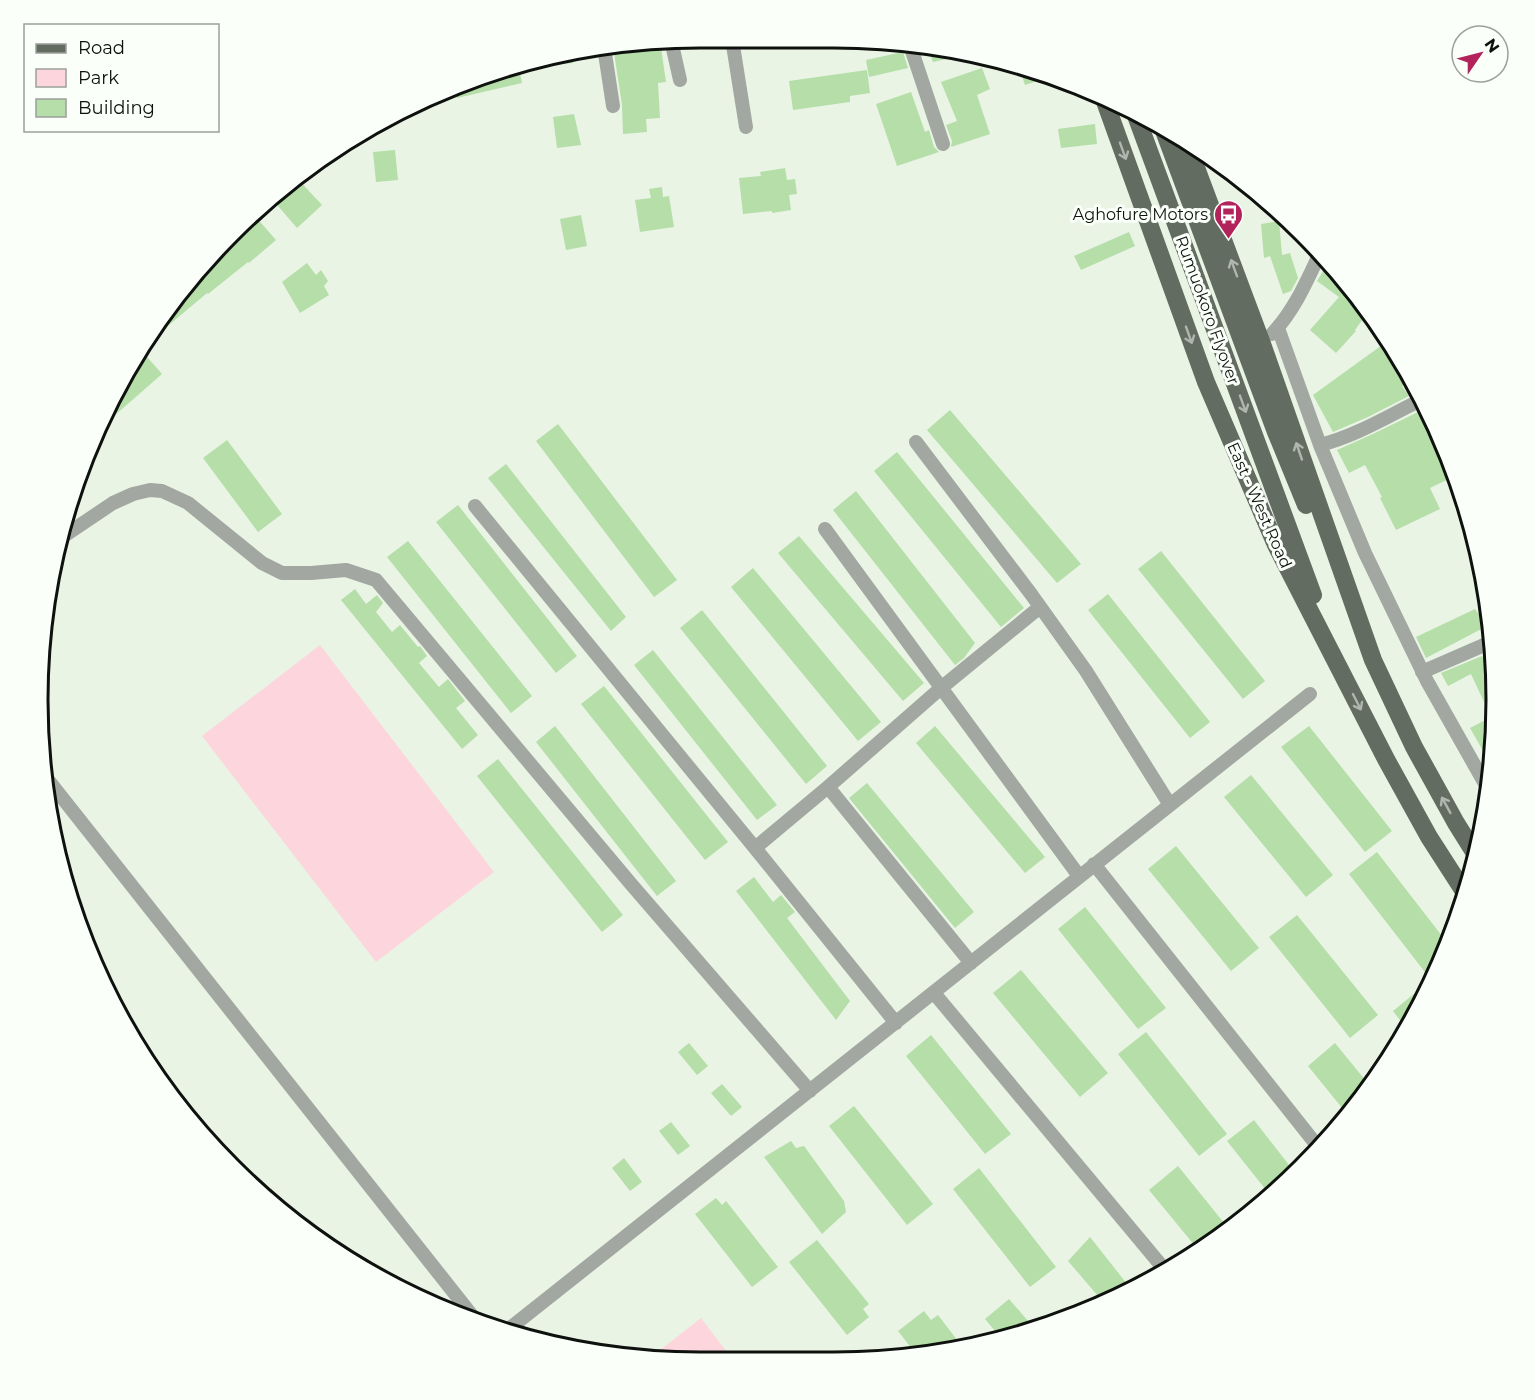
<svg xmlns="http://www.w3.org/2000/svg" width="1534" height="1400" font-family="Montserrat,sans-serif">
<rect width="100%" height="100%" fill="#e9f4e5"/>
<!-- green -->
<path fill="#fcd5dd" d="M320,645L494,872L376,962L202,736Z
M701,1318L733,1360L650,1358Z"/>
<!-- building -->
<path fill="#b5dea9" d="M660,41L666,82L658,83L660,118L646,119L647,132L623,134L622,105L613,46Z
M928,49L964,50L968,52L969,54L933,62Z
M572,50L573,63L538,66L537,62Z
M903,52L908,68L869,77L866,60Z
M1019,67L1050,77L1025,85Z
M519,68L522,83L457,98L455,90Z
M982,68L990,89L977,95L990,134L951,147L952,141L946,125L957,121L941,82Z
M867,70L870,93L850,96V102L793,110L789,81Z
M911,92L925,132L929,130L934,147L939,152L897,166L876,104Z
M574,114L581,145L557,148L553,117Z
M1095,124L1097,144L1061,148L1058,129Z
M395,150L398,180L376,182L373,152Z
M785,168L787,180L795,179L797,194L789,195L791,210L772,213V211L743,214L739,178L761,176L760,172Z
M295,176L322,205L297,228L272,199Z
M662,187L663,197L669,196L674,227L640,232L635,200L651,198L649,189Z
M581,215L587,246L566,250L560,219Z
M255,216L276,240L249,263L248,262L208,294L207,293L150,341L148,339L175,296Z
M1279,221L1282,255L1290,253L1298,278L1291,291L1283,294L1270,256L1264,258L1261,224Z
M1129,232L1135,246L1081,270L1074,256Z
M307,263L316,275L321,270L328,281L324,286L329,295L300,313L282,282Z
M1325,268L1346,284L1368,312L1355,330L1356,331L1336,353L1310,330L1339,297L1317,281Z
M1389,340L1410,380L1402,386L1409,396L1368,417L1333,432L1313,395Z
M141,350L162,374L98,430L106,407Z
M1426,409L1434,423L1426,426L1446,461L1450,459L1455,476L1430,488L1440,509L1396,530L1380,498L1382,497L1365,465L1349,473L1337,450L1375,433L1418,412L1419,413Z
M950,410L1081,564L1057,583L927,430Z
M558,424L677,580L654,597L536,441Z
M227,440L282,514L258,532L203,458Z
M897,452L1024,608L1001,627L874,471Z
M506,464L626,617L611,631L488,478Z
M856,491L975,643L964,658L955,665L833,510Z
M458,505L577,656L556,673L436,522Z
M799,536L924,683L903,701L778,553Z
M408,541L532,696L511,713L387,557Z
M1161,551L1265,681L1243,699L1138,569Z
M753,568L881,722L858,741L731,587Z
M355,589L366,604L377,595L383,603L376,612L392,632L400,625L418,647L420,646L427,656L419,663L439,687L448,679L465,701L456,708L478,735L462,749L341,600Z
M1108,594L1210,722L1190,738L1088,610Z
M1475,609L1487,626L1426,658L1416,637Z
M702,610L827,766L806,784L680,628Z
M653,650L777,805L757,820L634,665Z
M1482,656L1494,677L1496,700L1490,763L1470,728L1491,717L1471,674L1448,686L1441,673Z
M604,686L728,842L705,860L581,704Z
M555,726L676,881L657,896L536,742Z
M935,726L1045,857L1025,873L916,743Z
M1309,726L1392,831L1365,852L1281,747Z
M498,759L623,915L602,932L477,776Z
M1251,775L1333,875L1306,897L1224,797Z
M867,783L974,912L955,928L849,798Z
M1176,846L1259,948L1231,971L1148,869Z
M1377,852L1449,945L1446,953L1406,1028L1393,1011L1431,980L1349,874Z
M754,877L773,902L781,895L795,912L787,918L850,1001L836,1020L736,891Z
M1085,907L1166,1008L1138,1029L1058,929Z
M1297,915L1378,1015L1350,1038L1269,937Z
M1021,970L1108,1073L1080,1097L993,993Z
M1146,1032L1227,1134L1199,1156L1118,1054Z
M931,1035L1011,1134L985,1154L906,1056Z
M689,1043L708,1066L697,1075L678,1052Z
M1335,1043L1370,1086L1347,1114L1308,1066Z
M722,1084L742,1107L731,1116L711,1093Z
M854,1106L933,1204L907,1225L829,1126Z
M1254,1120L1296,1174L1270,1195L1227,1141Z
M671,1122L690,1146L678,1155L659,1131Z
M791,1141L796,1148L804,1146L844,1201L846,1212L822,1234L764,1157Z
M624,1158L642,1182L630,1191L612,1168Z
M1178,1166L1229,1229L1200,1252L1149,1190Z
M979,1168L1056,1267L1030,1287L953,1189Z
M716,1198L722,1205L726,1201L778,1267L752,1287L695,1214Z
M1090,1237L1131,1289L1104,1303L1068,1261Z
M817,1240L869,1304L863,1309L869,1317L847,1335L789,1262Z
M1009,1299L1034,1328L1001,1338L985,1319Z
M924,1311L931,1320L938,1315L964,1349L916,1354L898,1331Z"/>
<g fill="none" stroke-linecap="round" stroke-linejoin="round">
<!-- minor -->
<path stroke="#a3a7a1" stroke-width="14" d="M732,39L746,127
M671,40L680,80
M604,47L613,106
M911,48L943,144
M1278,328L1320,445L1365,553L1427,681L1488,789
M1272,334C1294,311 1307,281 1320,253
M916,442L1031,594L1086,671L1170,805
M1320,445C1356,436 1388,416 1421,400
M475,506L755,848L896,1023
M825,529L1079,876
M61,538L113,503L133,494L150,490L162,491L188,503L262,563L282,573H311L346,570L376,580L631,884L810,1091
M1422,672L1491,642
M45,776L478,1323
M828,787L941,688L1040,607
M755,848L828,787L971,963
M1094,864L1319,1148
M934,993L1165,1270
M505,1332L1310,694"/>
<!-- primary -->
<path stroke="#636c61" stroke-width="18" d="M1103,96L1206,382L1276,545L1387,761L1429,837L1465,893
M1135,113L1313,595
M1163,128L1276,432L1306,505
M1186,141L1262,344L1373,660L1414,747L1456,823L1476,855"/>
</g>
<!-- one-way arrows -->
<defs><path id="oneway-shaft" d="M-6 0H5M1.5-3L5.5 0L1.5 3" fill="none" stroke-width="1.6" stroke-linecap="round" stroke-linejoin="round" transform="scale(1.5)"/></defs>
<g stroke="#aeb6ad">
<use href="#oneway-shaft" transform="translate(1123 151) rotate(70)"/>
<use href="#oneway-shaft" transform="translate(1234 268) rotate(-110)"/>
<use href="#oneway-shaft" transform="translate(1189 335) rotate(70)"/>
<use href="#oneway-shaft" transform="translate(1243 404) rotate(70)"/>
<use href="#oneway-shaft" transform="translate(1299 451) rotate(-109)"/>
<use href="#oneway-shaft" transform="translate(1357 702) rotate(63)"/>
<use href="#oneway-shaft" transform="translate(1446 805) rotate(-119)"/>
</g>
<!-- icons -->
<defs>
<symbol id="bus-pin" viewBox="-11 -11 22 30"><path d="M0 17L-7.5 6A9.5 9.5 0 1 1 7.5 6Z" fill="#b1235a" stroke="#fafff9"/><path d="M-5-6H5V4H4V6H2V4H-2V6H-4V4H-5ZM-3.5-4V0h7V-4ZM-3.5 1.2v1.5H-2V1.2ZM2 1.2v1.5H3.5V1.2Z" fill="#fff"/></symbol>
</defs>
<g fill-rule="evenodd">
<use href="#bus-pin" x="1212" y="198" width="33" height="45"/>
</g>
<g text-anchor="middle" stroke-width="6" stroke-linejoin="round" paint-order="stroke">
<!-- poi labels -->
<g font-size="16" fill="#0e110d" stroke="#fafff9" text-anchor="end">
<text x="1208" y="220">Aghofure Motors</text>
</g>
<!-- street labels -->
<g font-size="16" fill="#0e110d" stroke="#fafff9">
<text transform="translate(1208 310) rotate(70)" y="6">Rumuokoro Flyover</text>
<text transform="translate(1260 505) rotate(66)" y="6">East - West Road</text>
</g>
</g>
<!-- crop -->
<path d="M0 0H1534V1400H0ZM700 48H834A652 652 0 0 1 1486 700V700A652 652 0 0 1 834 1352H700A652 652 0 0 1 48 700V700A652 652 0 0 1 700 48Z" fill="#fafff9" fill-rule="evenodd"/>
<path fill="none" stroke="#0e110d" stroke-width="3" d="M700 48H834A652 652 0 0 1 1486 700V700A652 652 0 0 1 834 1352H700A652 652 0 0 1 48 700V700A652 652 0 0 1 700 48Z"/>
<!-- legend -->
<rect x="24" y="24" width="195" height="108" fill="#fafff9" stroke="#9ca09b" stroke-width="1.5"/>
<rect x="36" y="44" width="30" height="9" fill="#636c61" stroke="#9ca09b" stroke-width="1.5"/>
<text x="78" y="54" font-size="18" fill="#0e110d">Road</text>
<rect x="36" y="69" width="30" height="18" fill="#fcd5dd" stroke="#9ca09b" stroke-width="1.5"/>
<text x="78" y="84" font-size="18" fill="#0e110d">Park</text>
<rect x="36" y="99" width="30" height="18" fill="#b5dea9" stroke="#9ca09b" stroke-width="1.5"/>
<text x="78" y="114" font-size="18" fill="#0e110d">Building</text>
<!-- north arrow -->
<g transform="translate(1480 54) rotate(55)"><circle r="28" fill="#fafff9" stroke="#9ca09b" stroke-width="1.5"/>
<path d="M0-4.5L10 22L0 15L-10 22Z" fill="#b1235a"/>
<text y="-9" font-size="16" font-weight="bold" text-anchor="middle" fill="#0e110d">N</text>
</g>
</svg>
